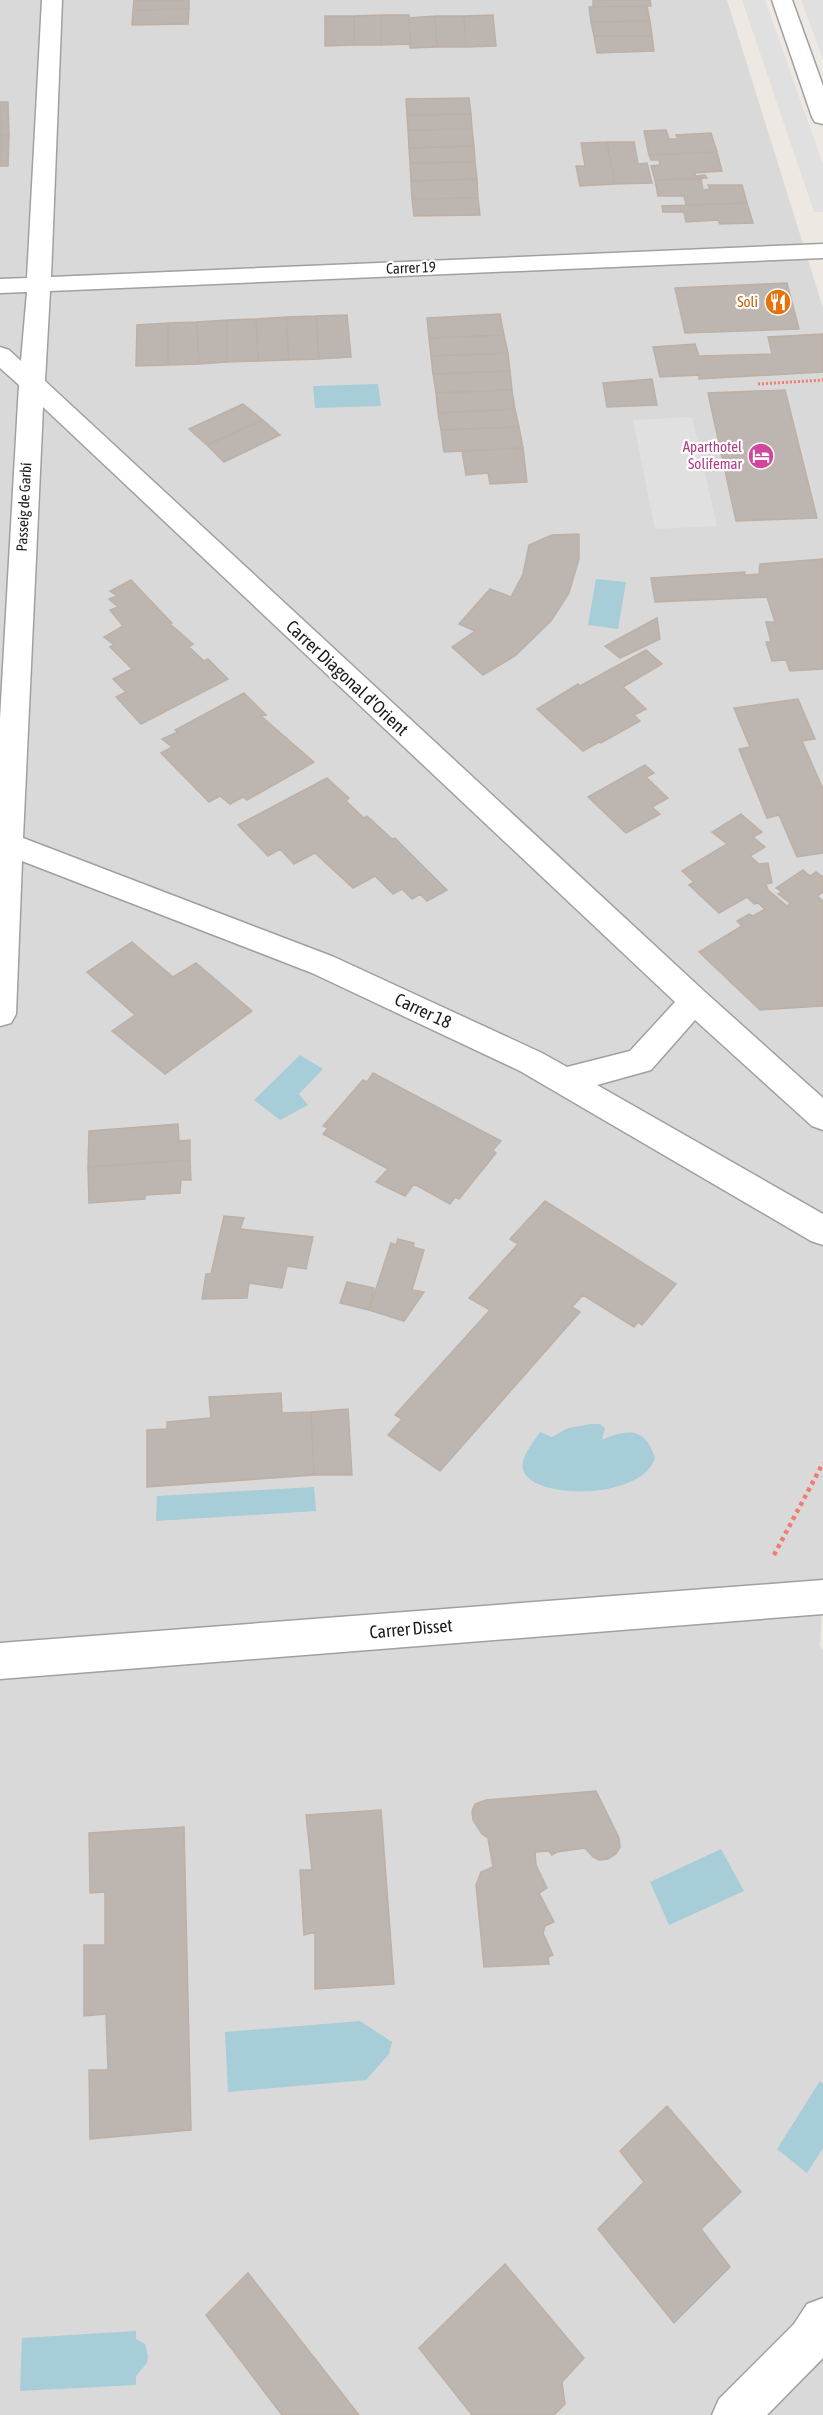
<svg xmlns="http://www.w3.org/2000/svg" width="823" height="2415" font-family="'Asap Condensed',sans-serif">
<rect width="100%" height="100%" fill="#ede9e2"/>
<!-- residential -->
<path fill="#dad9d9" d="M0,0H727L823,308V1594L820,1646L823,1650V2415H0Z"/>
<!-- parking -->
<path fill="#e0e0e0" d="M742,0H765L823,164V212H814Z
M801,0H823V59Z
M692,417L717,526L655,529L633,420Z"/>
<!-- water -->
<path fill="#a6cdd8" d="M378,384L381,406L315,408L313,386Z
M596,579L626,582L618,629L588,625Z
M300,1055L323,1069L299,1094L308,1105L280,1120L254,1100Z
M591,1424H600L605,1428L602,1440C628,1428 646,1428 655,1458C642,1501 529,1500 523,1469C520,1457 534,1442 540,1432L552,1437L568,1428Z
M314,1487L316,1511L156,1521L157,1496Z
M721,1849L744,1891L669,1925L650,1882Z
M360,2021L392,2042L389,2054L366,2080L228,2092L225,2032Z
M820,2081L823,2084V2148L807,2173L777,2149Z
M136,2331V2339L145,2344L148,2356L147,2363L136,2376V2385L20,2391L22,2338Z"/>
<!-- building -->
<path fill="#bdb5af" stroke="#bdb0a6" stroke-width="1.5" d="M134,0H189V9L133,10Z
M593,0H650L651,6L593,7Z
M647,6L650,21L591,22L589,7Z
M189,9L188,24L132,25L133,10Z
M381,15V45H354V16Z
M381,15H409L411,44L381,45Z
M493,15L496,46L466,47L464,16Z
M325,16H354V45L325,46Z
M435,16L437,47L410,48L409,18Z
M435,16H464L466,47H437Z
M650,21L652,36H594L591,22Z
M594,36H652L654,51L597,53Z
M469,98L471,114L407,115L406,99Z
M0,102H8L9,135H0Z
M471,114L472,129L408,130L407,115Z
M472,129L474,146L409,148L408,130Z
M666,130L669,139H678L676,135L711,133L717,152L649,155L644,131Z
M0,135H9L8,166H0Z
M607,142H634L638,164L647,163L652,183L615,184Z
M607,142L615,184L580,186L576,166H585L581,143Z
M474,146L475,162L410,163L409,148Z
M717,152L722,171L694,173L696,176L705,175L707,178L655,180L651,166L660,165L659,160H651L649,155Z
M475,162L477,179L411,181L410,163Z
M477,179L478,198L412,199L411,181Z
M701,179L703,190L710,189L708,185H742L747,203L686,205L684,196H658L655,180Z
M478,198L480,215L414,216L412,199Z
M747,203L753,223L720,224L718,220L686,222L684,212H663L662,206Z
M787,283L799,329L685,333L675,288Z
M500,314L504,335L429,338L427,318Z
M347,315L351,357L319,359L316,316Z
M316,316L319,359L289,360L286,317Z
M286,317L289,360L258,361L256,319Z
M256,319L258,361L227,362V320Z
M227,320V362L199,364L197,322Z
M197,322L199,364L168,365V323Z
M168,323V365L136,366L137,325Z
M823,334V372L699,379V375L660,377L653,347L695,344L699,356L772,354L768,337Z
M504,335L508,353L431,356L429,338Z
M508,353L510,371L433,374L431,356Z
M510,371L512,390L436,393L433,374Z
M652,379L657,405L607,407L603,383Z
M512,390L515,409L438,413L436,393Z
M785,390L817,518L736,521L708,393Z
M243,404L263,420L207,445L189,429Z
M515,409L519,427L441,430L438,413Z
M263,420L280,435L224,462L207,445Z
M519,427L523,448L444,452L441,430Z
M523,448L527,482L490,484L488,473L466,475L462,451Z
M579,534V559L569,593L551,621L515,656L483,675L452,647L475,631L459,624L490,589L511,597L523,574L529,545L552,535Z
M823,559V669L790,671L786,660L772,661L766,642H771L766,622H775L767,597L655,602L651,578L745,572L744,575L759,574L760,564Z
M131,580L172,623L170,624L193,644L189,647L204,661L208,659L228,679L141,724L116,697L126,692L113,679L132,669L110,647L114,645L104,637L123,626L110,610L118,607L109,599L117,596L110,591Z
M657,618L660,639L620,658L605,646Z
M646,650L662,664L623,687L646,709L634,715L640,721L601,743L599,742L583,751L537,709L578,684L580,686Z
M244,693L266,715L261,716L314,762L247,800L243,797L230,804L220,796L209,802L161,753L172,747L162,739L178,732L175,730Z
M798,699L815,739L802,741L823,789V853L797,857L779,815L767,818L739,749L750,747L734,708Z
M645,765L654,773L646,777L668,798L652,807L660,814L626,833L588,797Z
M327,778L349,798L346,801L364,818L367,816L392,839L395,838L447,890L427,901L420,894L412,899L402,889L393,894L375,876L353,888L315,853L294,864L280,849L268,856L238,825Z
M741,814L762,832L753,837L765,847L750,856L759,864L768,863L772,883L766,884L768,890L787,906L790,903L778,894L782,892L776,888L803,870L810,876L816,872L823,877V892L817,896L823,901V1006L760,1010L699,952L742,926L737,921L749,914L753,916L765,909L758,903L754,904L747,897L719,913L689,885L694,882L682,871L727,844L712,832Z
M132,942L173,977L196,963L252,1011L165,1074L112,1031L135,1015L87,972Z
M373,1073L501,1141L493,1150L496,1153L459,1199L455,1197L450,1204L414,1184L405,1196L376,1182L388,1169L323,1134L328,1128L323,1126L363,1080L367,1082Z
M178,1124L179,1141L190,1140V1160L88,1167L89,1131Z
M190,1160L191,1180H181L180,1193L145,1195V1199L89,1203L88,1167Z
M545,1201L676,1284L642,1325L638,1322L634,1327L583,1295L572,1307L580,1312L440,1471L388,1435L402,1419L395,1415L490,1310L469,1298L518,1244L510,1239Z
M224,1216L244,1218L240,1229L313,1237L306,1269L287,1266L282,1288L249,1283L247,1298L202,1299L206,1274H211Z
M398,1239L414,1243L413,1247L424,1250L412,1290L424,1292L404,1321L369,1310L391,1243L396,1245Z
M347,1282L374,1288L369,1310L340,1303Z
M281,1393L282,1413L311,1412L314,1475L147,1487V1430L167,1429V1422L211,1418L209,1397Z
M348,1409L352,1475H314L311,1412Z
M596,1791L619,1838L620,1847L616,1854L608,1859L599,1860L593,1857L585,1848L557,1852L552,1855L549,1851L535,1852L536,1865L547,1888L539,1893L554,1922L545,1926L543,1933L553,1955L548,1957L549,1964L484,1967L476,1885L481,1872L493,1867L488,1838L482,1834L473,1820L472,1811L475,1804L486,1800Z
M381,1810L394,1984L315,1989V1932L304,1935L300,1870H312L306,1815Z
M184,1827L191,2130L90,2139L89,2070H108L106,2014L84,2016V1945H105V1892L90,1893L89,1833Z
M667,2106L741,2192L701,2229L730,2267L674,2323L598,2229L644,2182L620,2151Z
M505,2264L584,2358L562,2382L565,2404L554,2415H472L419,2348Z
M248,2273L359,2415H282L206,2315Z"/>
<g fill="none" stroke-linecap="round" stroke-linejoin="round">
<defs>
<path id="minor" d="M42,0H62L51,277L823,244V258L50,291L45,381L705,992L823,1098V1130L812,1126L695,1020L651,1070L597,1085L823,1214V1245L811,1241L520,1071L312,973L22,861L16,1014L11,1023L0,1026V719L19,385L0,368V347L9,350L21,361L27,292L0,293V279L27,278ZM43,407L675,1002L630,1051L567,1067L542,1053L334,957L23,838Z
M772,0H792L823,86V124L815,122L812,117Z
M823,2298V2358L767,2415H712L719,2399L794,2324L807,2304Z"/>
<path id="tertiary" d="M823,1580V1614L0,1679V1643Z"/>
</defs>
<!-- minor casing -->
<use href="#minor" stroke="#a0a0a0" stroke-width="3"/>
<!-- tertiary casing -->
<use href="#tertiary" stroke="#a0a0a0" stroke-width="3"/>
<!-- path-far1 -->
<path stroke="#ef7d71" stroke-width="3" stroke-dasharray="2 2" stroke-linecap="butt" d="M758,384L823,380"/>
<!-- path -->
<path stroke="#ef7d71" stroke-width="4.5" stroke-dasharray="4 4" stroke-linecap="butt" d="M774,1555L823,1463"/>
<!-- minor -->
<use href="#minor" fill="#fff" fill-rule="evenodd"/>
<!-- tertiary -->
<use href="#tertiary" fill="#fff" fill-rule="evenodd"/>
</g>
<!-- icons -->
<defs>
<symbol id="restaurant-disc" viewBox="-11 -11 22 22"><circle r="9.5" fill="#e8710a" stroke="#fff"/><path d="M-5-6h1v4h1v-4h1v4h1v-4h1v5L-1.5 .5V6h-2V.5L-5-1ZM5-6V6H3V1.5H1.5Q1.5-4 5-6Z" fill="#fff"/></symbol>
<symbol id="hotel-disc" viewBox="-11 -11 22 22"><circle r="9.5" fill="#d1479c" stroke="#fff"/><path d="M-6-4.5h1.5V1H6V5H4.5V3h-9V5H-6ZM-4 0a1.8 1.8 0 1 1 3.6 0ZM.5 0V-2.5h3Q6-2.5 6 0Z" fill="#fff"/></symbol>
</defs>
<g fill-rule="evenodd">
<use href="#restaurant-disc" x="763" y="287" width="30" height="30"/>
<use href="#hotel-disc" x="746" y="441" width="30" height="30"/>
</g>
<g text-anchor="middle" stroke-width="4.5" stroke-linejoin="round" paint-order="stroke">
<!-- far-street labels -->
<g font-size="15" fill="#1c1c1c" stroke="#fff">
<text transform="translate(411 268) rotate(-2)" y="5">Carrer 19</text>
<text transform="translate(24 507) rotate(-87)" y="5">Passeig de Garbí</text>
</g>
<!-- far-food labels -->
<g font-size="15" fill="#c56008" stroke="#fff" text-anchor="end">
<text x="758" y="307">Soli</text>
</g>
<!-- far-hotel labels -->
<g font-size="15" fill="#b23c85" stroke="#fff" text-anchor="end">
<text x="742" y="452">Aparthotel<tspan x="742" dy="17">Solifemar</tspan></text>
</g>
<!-- street labels -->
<g font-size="18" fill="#1c1c1c" stroke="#fff">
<text transform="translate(347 678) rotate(43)" y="6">Carrer Diagonal d'Orient</text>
<text transform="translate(423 1011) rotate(25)" y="6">Carrer 18</text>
<text transform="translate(411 1629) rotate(-5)" y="6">Carrer Disset</text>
</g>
</g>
</svg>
